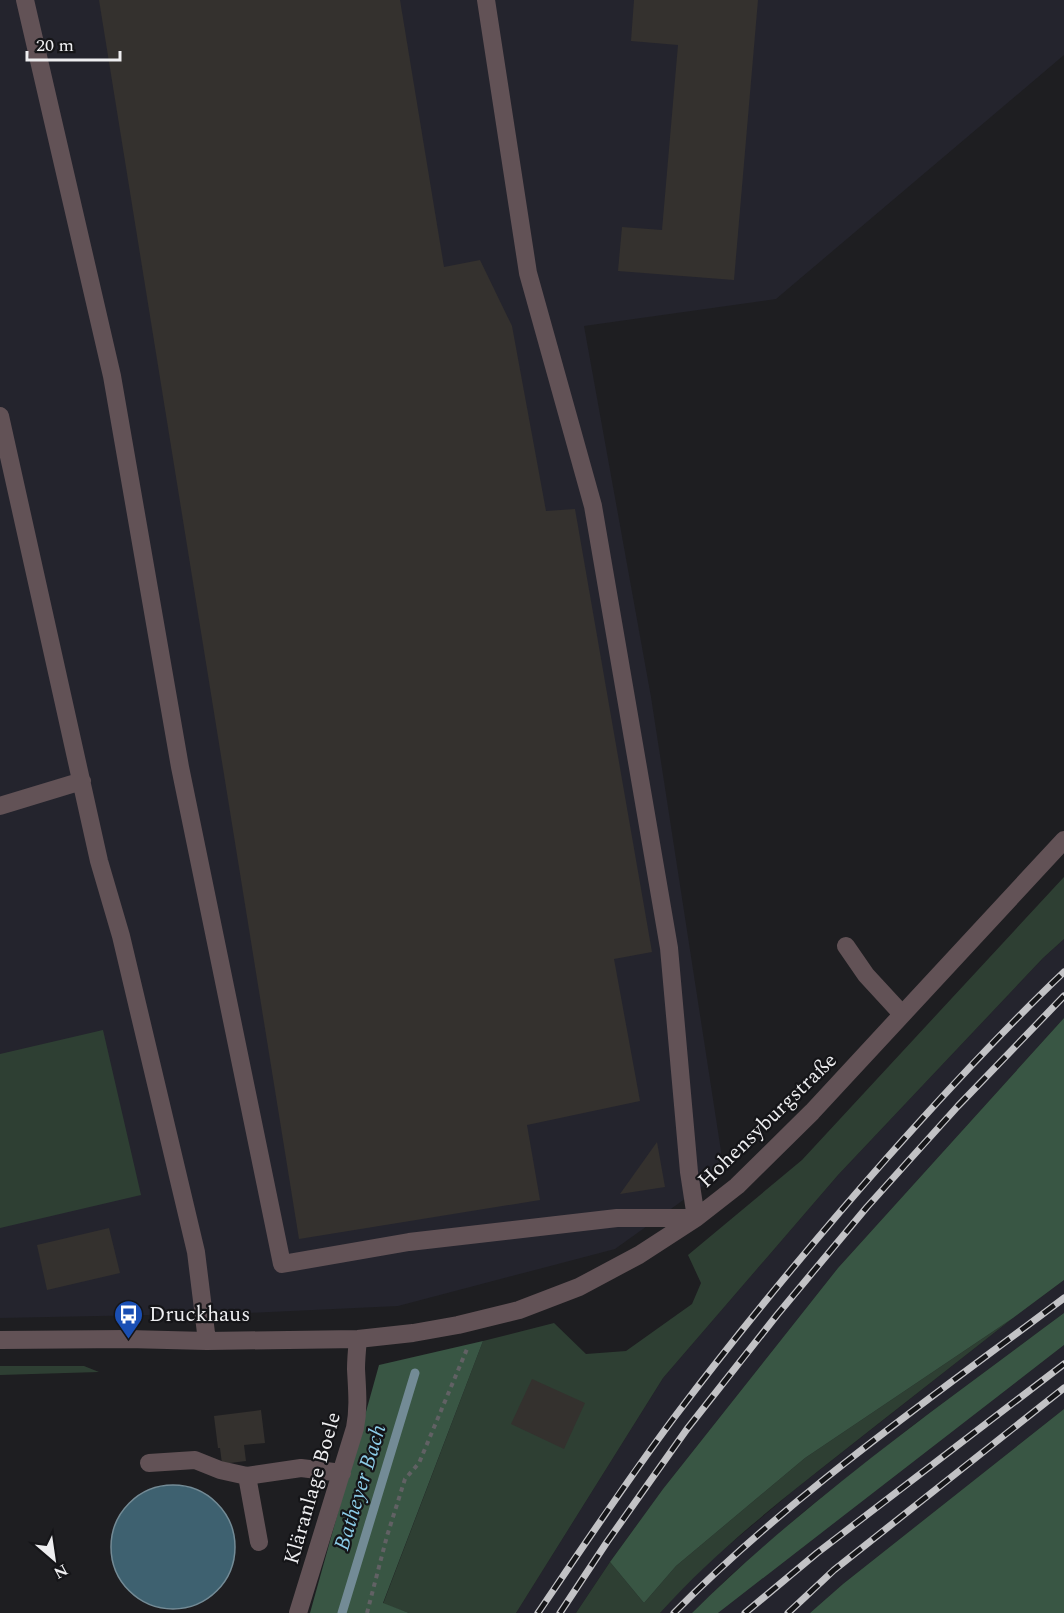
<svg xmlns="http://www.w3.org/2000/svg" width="1064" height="1613" font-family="Spectral,serif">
<rect width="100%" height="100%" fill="#1e1e21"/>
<!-- built -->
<path fill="#24242d" d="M0,0H1064V55L776,299L584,326L651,697L721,1151V1173L615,1249L398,1306L247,1313L0,1318Z
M1064,939V1018L838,1268L663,1489L610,1562L576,1613H516L663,1378L838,1175L1043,958Z
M1064,1280V1313L912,1426L807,1509L731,1575L692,1613H660L685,1585L716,1556L793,1491L1013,1318Z
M1064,1345V1409L843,1584L810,1613H718Z"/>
<!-- green -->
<path fill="#2e3f33" d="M1064,877V939L1043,958L838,1175L663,1378L516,1613H409L383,1604L483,1341L554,1323L586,1354L626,1351L692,1304L701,1283L688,1255L802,1160Z
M103,1030L141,1195L0,1228V1054Z
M1013,1318C956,1363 898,1408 841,1453C777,1503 714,1553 660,1613H576L610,1562L644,1603L676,1566L805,1458Z
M0,1366H84L99,1372L0,1375Z"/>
<!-- forest -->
<path fill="#395644" d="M1064,1018V1280L1013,1318L805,1458L676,1566L644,1603L610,1562L663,1489L838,1268Z
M1064,1313V1345L718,1613H692C805,1501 937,1408 1064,1313Z
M483,1341L383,1603L409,1613H310L379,1365Z
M1064,1409V1613H810L843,1584Z"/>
<!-- water -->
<path fill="#3e6170" stroke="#738b96" stroke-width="1.5" d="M111 1547a62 62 0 1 1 124 0a62 62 0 1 1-124 0Z"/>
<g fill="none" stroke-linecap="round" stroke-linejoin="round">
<!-- stream -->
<path stroke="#738b96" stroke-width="9" d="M342,1613L415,1373"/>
</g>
<!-- building -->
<path fill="#34312e" d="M99,0H400L444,267L480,260L512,326L546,511L575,509L652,952L614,959L640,1101L527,1125L540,1200L299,1239Z
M634,0H758L734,280L618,271L622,227L662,230L678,45L631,41Z
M657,1142L665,1187L620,1194Z
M109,1228L120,1273L47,1290L37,1245Z
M532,1379L585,1403L564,1449L511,1424Z
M261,1410L265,1443L244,1445L246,1461L222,1464L220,1448H218L214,1416Z"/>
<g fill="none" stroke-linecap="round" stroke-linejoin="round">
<!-- path -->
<path stroke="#616164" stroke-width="4" stroke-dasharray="4.5 4.5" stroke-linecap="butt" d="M367,1613L387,1536L405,1479L419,1463L467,1349"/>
<!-- minor -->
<path stroke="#625256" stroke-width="18" d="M25,0L112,376L180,767L282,1264L409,1242L617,1218H696L689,1172L669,948L593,506L528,273L486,0
M0,416L99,861L121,936L196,1252L207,1341
M0,806L82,781
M846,946L866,975L902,1014
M0,1340L128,1339L207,1341L358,1339L413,1333L458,1325L519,1310L579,1287L639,1255L696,1218L737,1186L812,1112L1064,840
M149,1463L195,1460L220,1470L247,1476L301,1468L342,1473
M247,1476L259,1542
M298,1613L355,1428C359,1408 357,1389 356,1369C356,1359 357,1349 358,1339"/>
<defs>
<path id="rail" d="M538,1613C582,1548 626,1482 673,1419C740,1330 812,1243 886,1159C943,1095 1002,1031 1064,972
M560,1613L607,1542L687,1429L777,1315L867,1207L958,1106L1064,996
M674,1613C792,1494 930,1399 1064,1298
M745,1613L817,1553L1064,1364
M788,1613L834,1570L1064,1388"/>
</defs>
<!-- rail casing -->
<use href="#rail" stroke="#c2c2c5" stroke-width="7"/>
<!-- rail -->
<use href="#rail" stroke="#151518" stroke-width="4.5" stroke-dasharray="14" stroke-linecap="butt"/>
</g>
<!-- icons -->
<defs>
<symbol id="bus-pin" viewBox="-11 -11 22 30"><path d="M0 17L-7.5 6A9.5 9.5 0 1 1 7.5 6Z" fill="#1a4fb4" stroke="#151518"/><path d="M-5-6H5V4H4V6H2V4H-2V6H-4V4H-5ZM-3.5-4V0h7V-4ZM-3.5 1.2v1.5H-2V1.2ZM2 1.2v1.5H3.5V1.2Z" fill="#fff"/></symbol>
</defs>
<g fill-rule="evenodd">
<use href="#bus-pin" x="112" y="1298" width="33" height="45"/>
</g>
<g text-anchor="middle" stroke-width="4.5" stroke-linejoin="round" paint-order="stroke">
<!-- street labels -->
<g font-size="21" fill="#eeeef0" stroke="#151518">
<text transform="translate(767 1120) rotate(-44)" y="7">Hohensyburgstraße</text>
<text transform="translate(312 1488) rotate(-74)" y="7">Kläranlage Boele</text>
</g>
<!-- poi labels -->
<g font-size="21" fill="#eeeef0" stroke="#151518" text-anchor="start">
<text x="149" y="1321">Druckhaus</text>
</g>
<!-- water labels -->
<g font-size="22" font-style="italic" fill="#8ccce8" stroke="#151518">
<text transform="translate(359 1487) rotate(-73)" y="8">Batheyer Bach</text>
</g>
</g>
<!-- north arrow -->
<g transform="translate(54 1559) rotate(151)" stroke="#151518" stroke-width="4.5" paint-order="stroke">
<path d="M0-4.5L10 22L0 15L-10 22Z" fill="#eeeef0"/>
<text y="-9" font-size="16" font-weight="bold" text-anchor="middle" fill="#eeeef0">N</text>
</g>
<!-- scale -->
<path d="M27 51v9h93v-9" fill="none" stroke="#eeeef0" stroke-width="3"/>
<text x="36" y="51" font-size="18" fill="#eeeef0" stroke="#151518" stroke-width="4.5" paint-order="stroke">20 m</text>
</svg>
